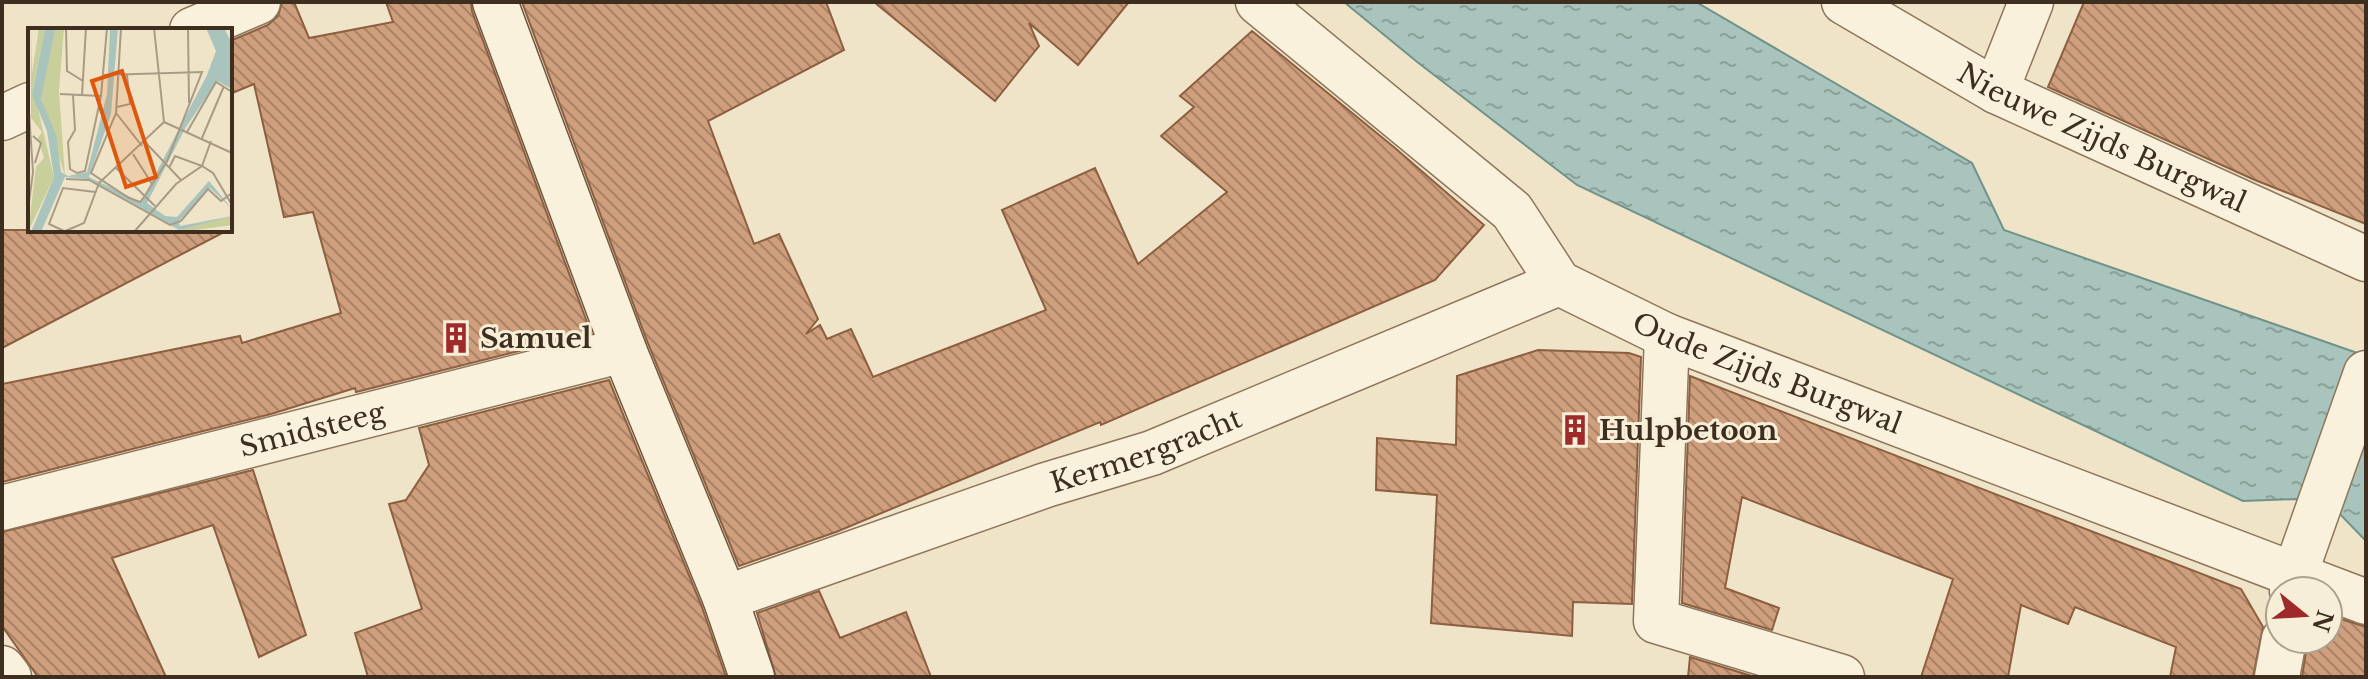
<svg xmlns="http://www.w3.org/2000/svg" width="2368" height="679" font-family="'Libre Baskerville',serif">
<defs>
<pattern id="water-ripples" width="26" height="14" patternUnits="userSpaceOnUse" patternTransform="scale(2)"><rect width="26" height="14" fill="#a9c4bc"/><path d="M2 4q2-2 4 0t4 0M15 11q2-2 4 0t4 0" fill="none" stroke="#8ba098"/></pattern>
<pattern id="building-back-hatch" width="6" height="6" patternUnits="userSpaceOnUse" patternTransform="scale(2)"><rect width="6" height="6" fill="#cf9f7d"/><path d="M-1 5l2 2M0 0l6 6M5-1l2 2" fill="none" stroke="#a98266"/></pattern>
</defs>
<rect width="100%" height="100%" fill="#f0e4c8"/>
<!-- water -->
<path fill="url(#water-ripples)" stroke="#6f938a" stroke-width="2" d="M1344,2H1696L1972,163L2004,230L2366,356V541L2338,512L2298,499L2243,501L1577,185L1416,61Z"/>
<!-- building -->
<path fill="url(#building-back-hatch)" stroke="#8d5f41" stroke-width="2" d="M282,2H294L309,38L393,22L386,2H471L472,11L591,333L356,392L355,388L271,414L2,482V384L240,336L242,343L341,313L313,212L284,217L254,84L230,94V41L268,25L278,16Z
M522,2H826L844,50L708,121L754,244L779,234L818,319L806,334L820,325L827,339L851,329L873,377L1046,310L1002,210L1095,168L1138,264L1227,192L1161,136L1194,107L1180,96L1252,31L1395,148L1484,225L1435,280L1101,425L1100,422L836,532L739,566L647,341Z
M874,2H1129L1078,65L1029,23L1039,46L995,101Z
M2084,2H2366V224L2255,180L2048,87Z
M2,230H228L2,348Z
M1538,350L1629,353L1641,357L1632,604L1573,602L1572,636L1431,623L1437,495L1376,490L1377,438L1456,445L1457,376Z
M1690,376L2241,589L2263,627L2253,677H2170L2176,647L2075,607L2068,624L2021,605L2008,677H1921L1953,579L1742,497L1725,588L1779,608L1772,630L1682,603Z
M609,380L702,607L726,677H368L355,633L422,609L389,504L406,500L429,465L419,428Z
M253,470L306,635L259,657L213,525L112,558L166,677H38L2,626V532Z
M819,591L840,638L906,612L931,677H776L757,613Z
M2341,619L2366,627V677H2302L2308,639H2328V624Z
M1690,657L1755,677H1688Z"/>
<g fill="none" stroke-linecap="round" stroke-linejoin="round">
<defs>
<g id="street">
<path id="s1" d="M1258,2L1512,211L1559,283L1667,336L2366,602"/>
<path id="s2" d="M1844,2L1996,91L2366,259"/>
<path d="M192,30L258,2"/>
<path d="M1996,91L2031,2"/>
<path d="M2,118L30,105"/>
<path d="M1667,336L1656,621L1842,677"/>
<path id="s3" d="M2,508L624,350"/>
<path d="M2292,591L2295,574L2366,373"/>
<path id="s4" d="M725,598L1046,485L1152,453L1559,283"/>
<path d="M2,668L9,677"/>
<path d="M2277,677L2284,639"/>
</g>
<path id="secondary" d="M495,2L624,350L725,598L752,677"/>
</defs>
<!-- street casing -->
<use href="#street" stroke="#8d765c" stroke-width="47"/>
<!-- secondary casing -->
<use href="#secondary" stroke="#6f573f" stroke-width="47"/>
<!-- street -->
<use href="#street" stroke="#faf1dc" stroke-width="44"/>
<!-- secondary -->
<use href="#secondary" stroke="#faf1dc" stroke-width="44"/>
</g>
<!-- icons -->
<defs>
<symbol id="building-bare" viewBox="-9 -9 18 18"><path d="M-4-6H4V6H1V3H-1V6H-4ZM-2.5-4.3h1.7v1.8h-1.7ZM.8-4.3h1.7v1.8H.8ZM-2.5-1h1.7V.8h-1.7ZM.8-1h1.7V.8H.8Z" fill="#9e2a2b" stroke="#f7eed8" stroke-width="2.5" paint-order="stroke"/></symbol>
</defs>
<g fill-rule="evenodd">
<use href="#building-bare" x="434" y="316" width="44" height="44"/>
<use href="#building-bare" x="1553" y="408" width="44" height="44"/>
</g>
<g text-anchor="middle" stroke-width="6" stroke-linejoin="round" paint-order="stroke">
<!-- street labels -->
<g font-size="28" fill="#3d2e20" stroke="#f7eed8">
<text dy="10" stroke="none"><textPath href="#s2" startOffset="292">Nieuwe Zijds Burgwal</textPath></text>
<text dy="10" stroke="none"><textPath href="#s1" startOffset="642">Oude Zijds Burgwal</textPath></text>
<text dy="10" stroke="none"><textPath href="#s3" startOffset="320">Smidsteeg</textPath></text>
<text dy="10" stroke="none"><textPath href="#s4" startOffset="446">Kermergracht</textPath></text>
</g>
<!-- poi labels -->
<g font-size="28" font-weight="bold" fill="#3d2e20" stroke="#f7eed8" text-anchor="start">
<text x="480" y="348">Samuel</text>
<text x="1599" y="440">Hulpbetoon</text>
</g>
</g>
<!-- overview -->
<g transform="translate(28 28)">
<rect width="204" height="204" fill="#f0e4c8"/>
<path d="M3,0L4,45L11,0H17L5,60L26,149L0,204L8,139L16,130L10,110L14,104L3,90ZM27,0H36L31,63L37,148L12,67ZM204,188V197L153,204V200Z" fill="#c9cf9b"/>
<path d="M17,0L27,1L13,71L28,107L33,144L40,148L59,144L79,66L82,0H90L83,86L61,149L113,174L179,47L188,23L178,0H196L204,15V61L189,53L158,99L119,175L137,188L149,189L181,153L204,181L182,160L151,193L152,198L204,188L151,202L61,151L37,149L13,204H3L26,149L19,103L4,67Z" fill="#a9c4bc"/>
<path fill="none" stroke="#a89b85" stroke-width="2" d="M38,0L39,43L55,53M93,0L88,85L63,145L101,170L112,174L116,169M126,0L136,94M160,0L161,75M75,47L174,44L139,133L116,169M32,66L73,68M45,67L47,102L40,114L42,141L49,145L57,143L73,68L79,0M54,67L58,0M0,69L5,144L0,182M89,79L102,76L99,47M88,85L114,118M136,94L204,125M159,104L188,54L204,64M5,108L13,115L7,135M174,110L196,58M118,115L153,152M105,126L124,156M87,139L127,178M141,140L147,128L174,138L183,113M38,151L61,152L142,197L153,193L180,161L193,173L204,165M36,203L21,196L35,160L67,164M35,204L56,195L71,155L136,94M106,204L148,156L174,138L185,145L204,177"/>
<path fill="#df570d" fill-opacity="0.15" stroke="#df570d" stroke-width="4" d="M94,43L128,149L98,159L64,53Z"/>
<rect width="204" height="204" fill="none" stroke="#3d2e20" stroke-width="4"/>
</g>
<!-- border -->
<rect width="2368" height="679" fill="none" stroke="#3d2e20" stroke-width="8"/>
<!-- north arrow -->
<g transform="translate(2304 615) rotate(108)"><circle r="38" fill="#f7eed8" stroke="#ada18e" stroke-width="2"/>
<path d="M0-6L14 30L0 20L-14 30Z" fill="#9e2a2b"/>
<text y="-12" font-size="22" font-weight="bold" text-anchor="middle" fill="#3d2e20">N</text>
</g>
</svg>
